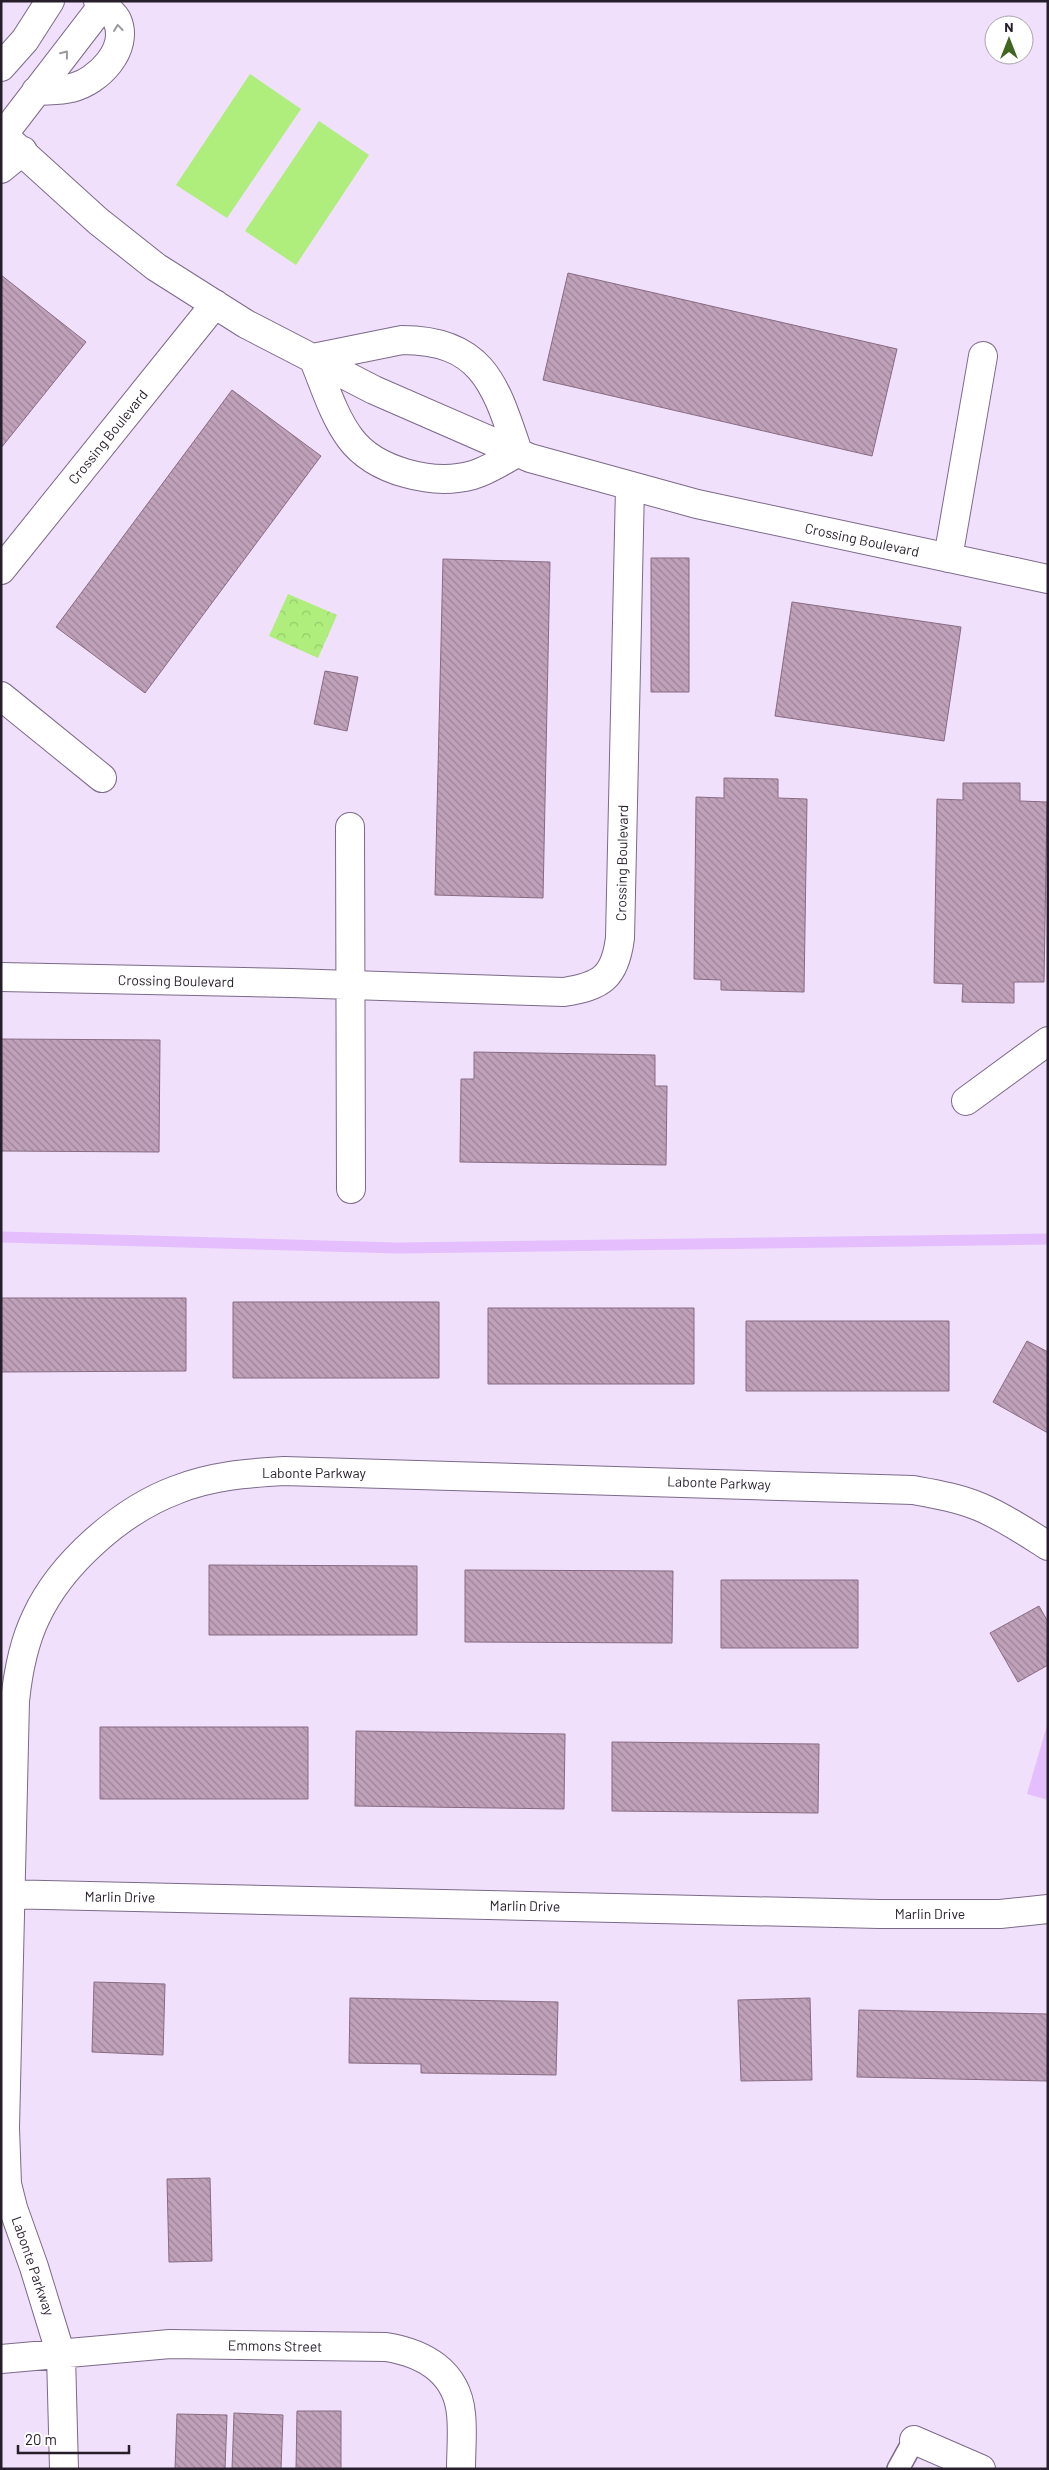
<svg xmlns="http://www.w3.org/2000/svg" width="1049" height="2470" font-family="Barlow,sans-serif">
<defs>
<pattern id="park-crowns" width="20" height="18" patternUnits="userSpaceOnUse" patternTransform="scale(1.25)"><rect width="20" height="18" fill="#afed7c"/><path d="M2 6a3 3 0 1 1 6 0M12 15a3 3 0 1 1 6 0" fill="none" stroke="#96cb6b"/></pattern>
<pattern id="building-back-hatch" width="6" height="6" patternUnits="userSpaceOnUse" patternTransform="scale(1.25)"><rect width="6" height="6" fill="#c0a1ba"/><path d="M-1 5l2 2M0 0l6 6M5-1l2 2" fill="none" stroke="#9c8397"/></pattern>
</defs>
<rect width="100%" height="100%" fill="#f0e0fb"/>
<!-- park -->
<path fill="url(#park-crowns)" d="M288,594L337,615L318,658L269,636Z"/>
<!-- pitch -->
<path fill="#afed7c" d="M250,74L301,109L227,218L176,185Z
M319,121L369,155L296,265L245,231Z"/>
<!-- water -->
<path fill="#e5befe" d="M1048,1722V1800L1027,1794Z"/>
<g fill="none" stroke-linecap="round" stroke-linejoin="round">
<!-- stream -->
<path stroke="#e5befe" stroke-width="11" d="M1,1237L398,1248L1048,1239"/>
</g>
<!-- building -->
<path fill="url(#building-back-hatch)" stroke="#886b83" d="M568,273L897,349L872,456L543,380Z
M1,275L86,342L1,448Z
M232,390L321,456L145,693L56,627Z
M651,558H689V692H651Z
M443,559L550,562L543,898L435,895Z
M792,602L961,627L944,741L775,716Z
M325,671L358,677L347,731L314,724Z
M724,778L778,779V798L807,799L804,992L721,990V980L694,979L696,797L724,798Z
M963,783H1020V801L1047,802L1044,982H1014V1003L962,1002L963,984L934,983L937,799L963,800Z
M1,1039L160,1040L159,1152L1,1151Z
M474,1052L655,1055V1086H667L666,1165L460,1162L461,1079H474Z
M1,1298H186V1371L1,1372Z
M233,1302H439V1378H233Z
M488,1308H694V1384H488Z
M746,1321H949V1391H746Z
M1027,1341L1048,1352V1433L993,1402Z
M209,1565L417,1566V1635H209Z
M465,1570L673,1571L672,1643L465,1642Z
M721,1580H858V1648H721Z
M1039,1606L1048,1622V1665L1018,1682L990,1633Z
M100,1727H308V1799H100Z
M356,1731L565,1734L564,1809L355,1806Z
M612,1742L819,1744L818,1813L612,1811Z
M94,1982L165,1984L163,2055L92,2052Z
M350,1998L558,2002L556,2075L421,2073V2064L349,2063Z
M810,1998L812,2080L741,2081L738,2000Z
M859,2010L1048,2014V2081L857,2077Z
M210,2178L212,2261L169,2262L167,2179Z
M297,2411H341V2469H296Z
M234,2413L283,2415L281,2469H232Z
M177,2414L227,2415L225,2469H175Z"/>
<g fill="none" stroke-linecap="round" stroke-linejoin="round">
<defs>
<path id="lane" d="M898,2469L914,2440"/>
<path id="street" d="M1,67L25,40L50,1
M36,91C48,90 60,91 71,88C98,82 130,49 117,20C114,13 103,6 98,1
M1,133L98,221L156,267L246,324L374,390L530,458L697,504L1048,579
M3,135L106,1
M1,169L23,151
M402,340C484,340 496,387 518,452C503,461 489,470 473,475C434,486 375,472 350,438C333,415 324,384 313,358Z
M948,558L983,356
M1,570L215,304
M1,696L102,778
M350,827L351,1189
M1,977L291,983L564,992C602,986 615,977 620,938L630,487
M966,1101L1048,1041
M1,1894L879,1914H1000L1048,1909
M1,2359L170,2344L386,2347C423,2353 457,2371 461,2414C463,2432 461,2451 461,2469
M914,2440L981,2469
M64,2469L61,2355L34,2267L13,2208L7,2184L5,2128L15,1701C18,1672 23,1644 36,1617C61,1563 122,1510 176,1490C210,1476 248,1473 284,1471L913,1490C935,1494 959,1498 980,1507C1004,1517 1026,1532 1048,1546"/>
</defs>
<!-- lane casing -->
<use href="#lane" stroke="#7c6a88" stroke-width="24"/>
<!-- street casing -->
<use href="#street" stroke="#7c6a88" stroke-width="30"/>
<!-- lane -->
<use href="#lane" stroke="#fff" stroke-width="21"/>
<!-- street -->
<use href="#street" stroke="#fff" stroke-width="28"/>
</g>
<!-- one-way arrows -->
<defs><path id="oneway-chevron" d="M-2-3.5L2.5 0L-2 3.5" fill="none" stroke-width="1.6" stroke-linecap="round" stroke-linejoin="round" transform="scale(1.25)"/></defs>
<g stroke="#9d9a9f">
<use href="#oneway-chevron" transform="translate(118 28) rotate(-97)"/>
<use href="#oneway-chevron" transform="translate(65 54) rotate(-52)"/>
</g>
<g text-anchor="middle" stroke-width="5" stroke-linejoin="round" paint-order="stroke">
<!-- street labels -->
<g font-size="14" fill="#261e2a" stroke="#fff">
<text transform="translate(108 437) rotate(-51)" y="5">Crossing Boulevard</text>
<text transform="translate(862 540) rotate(12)" y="5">Crossing Boulevard</text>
<text transform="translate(622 863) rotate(-89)" y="5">Crossing Boulevard</text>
<text transform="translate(176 981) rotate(1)" y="5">Crossing Boulevard</text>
<text x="314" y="1478">Labonte Parkway</text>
<text transform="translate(719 1483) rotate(2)" y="5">Labonte Parkway</text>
<text transform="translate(120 1897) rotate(1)" y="5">Marlin Drive</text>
<text transform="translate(525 1906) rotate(1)" y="5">Marlin Drive</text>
<text x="930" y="1919">Marlin Drive</text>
<text transform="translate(33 2266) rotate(71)" y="5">Labonte Parkway</text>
<text transform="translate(275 2346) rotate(1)" y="5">Emmons Street</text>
</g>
</g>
<!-- border -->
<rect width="1049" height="2470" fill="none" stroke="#261e2a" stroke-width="5"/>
<!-- north arrow -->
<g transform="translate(1009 40)"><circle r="24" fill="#ffffff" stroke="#a8a5aa"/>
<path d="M0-4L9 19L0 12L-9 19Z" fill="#41651e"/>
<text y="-8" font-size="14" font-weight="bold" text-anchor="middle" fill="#261e2a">N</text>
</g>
<!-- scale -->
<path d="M18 2445v8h111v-8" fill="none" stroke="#261e2a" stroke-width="2.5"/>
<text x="25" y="2445" font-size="15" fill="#261e2a" stroke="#ffffff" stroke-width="4" paint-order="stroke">20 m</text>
</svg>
